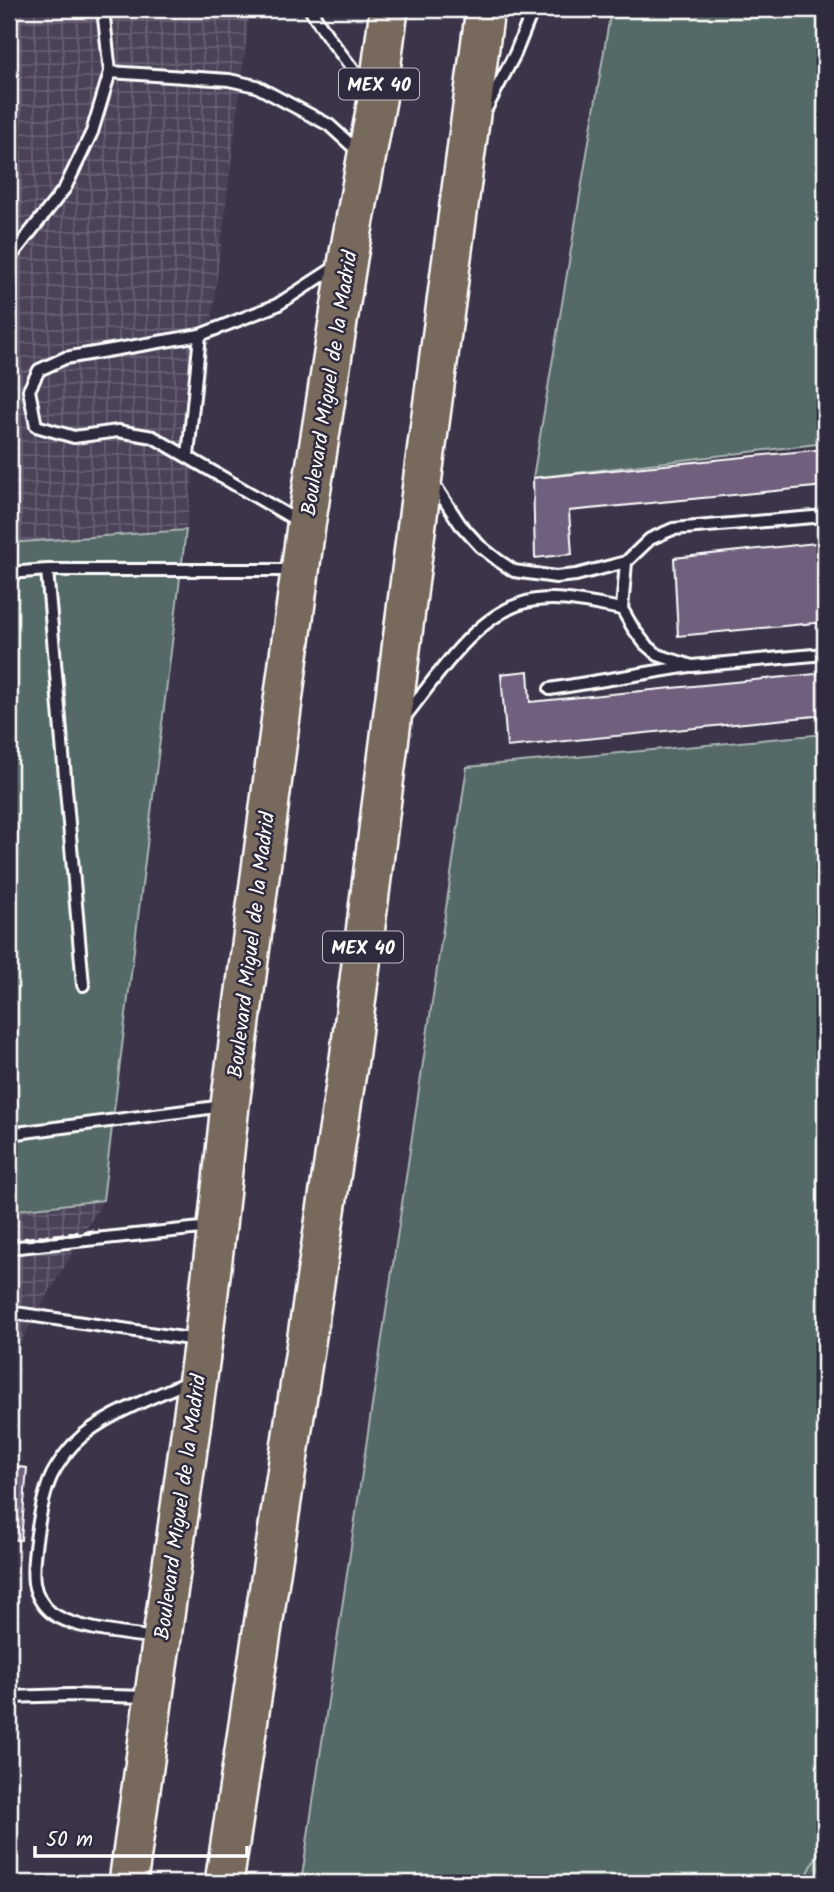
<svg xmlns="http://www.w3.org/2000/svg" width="834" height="1892" font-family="Kalam,sans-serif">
<defs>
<pattern id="industrial-grid" width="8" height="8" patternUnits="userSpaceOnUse" patternTransform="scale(1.75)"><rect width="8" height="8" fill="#4b4259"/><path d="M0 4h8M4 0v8" fill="none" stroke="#665e72"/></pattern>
<pattern id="park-crowns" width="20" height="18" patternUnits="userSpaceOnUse" patternTransform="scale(1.75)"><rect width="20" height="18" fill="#556b67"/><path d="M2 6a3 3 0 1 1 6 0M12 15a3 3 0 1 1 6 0" fill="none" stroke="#6e817e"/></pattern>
</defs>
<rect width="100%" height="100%" fill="#3c354a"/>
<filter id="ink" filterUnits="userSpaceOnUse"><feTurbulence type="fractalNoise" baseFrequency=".0143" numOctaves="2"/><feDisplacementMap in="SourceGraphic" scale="14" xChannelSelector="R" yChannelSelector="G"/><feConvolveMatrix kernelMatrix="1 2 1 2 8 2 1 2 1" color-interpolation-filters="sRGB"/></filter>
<g filter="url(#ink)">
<!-- industrial -->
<path fill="url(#industrial-grid)" d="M9,9H250L186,530L9,543Z
M103,1200L9,1362V1211Z"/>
<!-- grass -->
<path fill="#556b67" stroke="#aab5b3" stroke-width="2" d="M611,9H825V443L533,478Z
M186,530L103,1200L9,1211V543Z
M825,734V1883H301L467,767Z"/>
<!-- park -->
<path fill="url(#park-crowns)" stroke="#aab5b3" stroke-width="2" d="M825,1839V1883H803Z"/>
<!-- building -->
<path fill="#6f617d" stroke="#fff" stroke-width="2" d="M825,449V486L569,511L572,554L535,558L533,478Z
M825,542V622L678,636L674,558Z
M528,671L530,702L825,673V715L507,747L501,674Z
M9,1466L27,1468L21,1540L9,1539Z"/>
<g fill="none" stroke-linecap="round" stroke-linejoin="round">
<defs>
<path id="service" d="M310,9L329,38L368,89
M110,72L229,80L256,86L329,125L361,154
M485,111L515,54L533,9
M9,259L65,188L92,132L110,72L103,9
M188,456L200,335
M432,481L460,524L480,546L499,561L514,571L556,577L576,575L626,562L650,539L673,529L825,516
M301,523L153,437L118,431L74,437L36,426L29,390L39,370L65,358L200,335L277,305L337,266
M47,570L83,985
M9,573L47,570H294
M622,609L626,562
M550,689L689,666
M404,718C436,678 474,616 526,602C557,594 592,604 622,609L633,628L645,644L658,655L692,666L825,654
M9,1134L224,1106
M9,1248L211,1227
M9,1312L196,1340
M157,1638C127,1634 78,1630 53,1614C43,1607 36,1595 34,1583C31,1560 41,1499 51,1477C55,1468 68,1449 76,1442C101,1416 155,1397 189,1381
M9,1697L71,1695L149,1697"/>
<path id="trunk" d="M128,1883L203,1341L217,1226L230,1105L306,526L348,258L377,100L389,9
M224,1883L349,1059L424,468L485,9"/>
</defs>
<!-- service casing -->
<use href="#service" stroke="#fff" stroke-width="16"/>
<!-- trunk casing -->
<use href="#trunk" stroke="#fff" stroke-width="42"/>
<!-- service -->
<use href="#service" stroke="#2f2a3d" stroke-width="10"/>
<!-- trunk -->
<use href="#trunk" stroke="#77695c" stroke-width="37"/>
<!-- rail -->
<path stroke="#fff" stroke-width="5" stroke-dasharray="10 5" stroke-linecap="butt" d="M9,1241L100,1231"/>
</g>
</g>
<g text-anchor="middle" stroke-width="5" stroke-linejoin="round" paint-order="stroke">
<!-- shield labels -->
<g fill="#2f2a3d" stroke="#c1bfc5" stroke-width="2">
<rect x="339" y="68.5" width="80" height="31" rx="5"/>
<rect x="323" y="931.5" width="80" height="31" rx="5"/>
</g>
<g font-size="19" font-weight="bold" fill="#fff">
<text x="379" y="91">MEX 40</text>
<text x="363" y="954">MEX 40</text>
</g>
<!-- street labels -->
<g font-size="21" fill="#fff" stroke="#2f2a3d">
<text transform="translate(329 383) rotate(-81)" y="7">Boulevard Miguel de la Madrid</text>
<text transform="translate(251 945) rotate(-83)" y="7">Boulevard Miguel de la Madrid</text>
<text transform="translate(180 1507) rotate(-82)" y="7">Boulevard Miguel de la Madrid</text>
</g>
</g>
<!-- margin -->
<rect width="834" height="1892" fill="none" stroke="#2f2a3d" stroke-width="35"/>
<rect x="18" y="18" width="799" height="1857" fill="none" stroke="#fff" stroke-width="2.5" filter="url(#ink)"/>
<!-- scale -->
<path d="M35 1846v10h212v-10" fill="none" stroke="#ffffff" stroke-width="3.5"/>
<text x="46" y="1846" font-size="21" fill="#ffffff" stroke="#2f2a3d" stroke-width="5" paint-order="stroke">50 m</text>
</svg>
